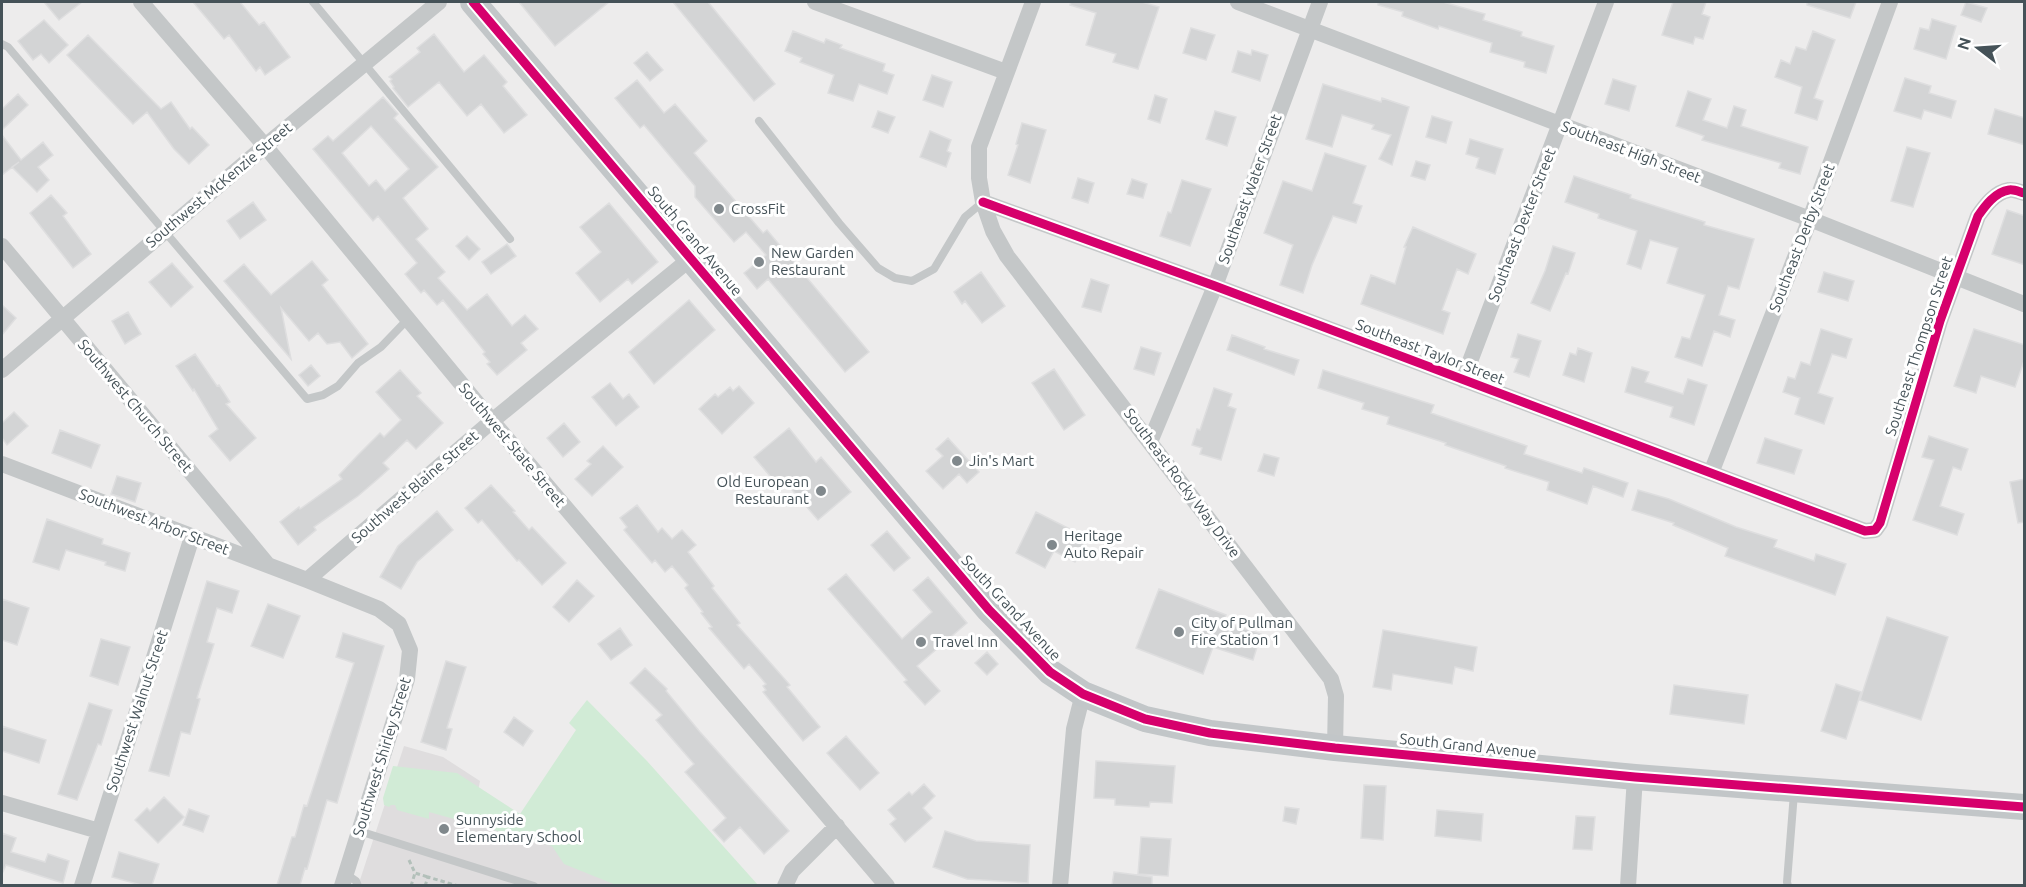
<svg xmlns="http://www.w3.org/2000/svg" width="2026" height="887" font-family="Ubuntu,sans-serif">
<rect width="100%" height="100%" fill="#edecec"/>
<!-- education -->
<path fill="#dfddde" d="M404,746L443,757L480,781L473,816L552,842L623,886H358Z"/>
<!-- green -->
<path fill="#d1ebd6" d="M587,700L647,761L758,885H616L564,864L552,846L429,812V819L397,810L395,805H391L389,807L384,805L383,798L393,766L457,773L520,814L576,730L569,723Z"/>
<!-- building -->
<path fill="#d3d4d5" stroke="#dededf" stroke-width="1.5" fill-rule="evenodd" d="M44,2H82L59,20Z
M193,2H240L259,25L264,22L290,57L265,75L260,67L256,71L229,35L224,39Z
M519,2H609L555,46Z
M673,2H708L775,84L754,101Z
M1071,2H1142L1159,7L1138,69L1113,62L1116,54L1086,45L1096,13L1070,5Z
M1378,2H1443L1485,14L1483,20L1522,32L1521,36L1554,46L1546,73L1524,67L1525,62L1490,52L1492,43L1439,26L1438,29L1402,16L1403,12L1378,5Z
M1673,2H1706L1702,14L1710,17L1703,39L1695,37L1693,44L1662,35Z
M1807,2H1856L1850,18L1807,5Z
M1966,2L1987,8L1981,22L1961,15Z
M1932,19L1956,26L1946,59L1914,49L1920,28L1929,30Z
M44,20L68,45L49,63L41,54L33,60L18,41Z
M1191,28L1215,35L1206,60L1183,53Z
M793,31L824,43L826,39L842,45L840,48L885,64L883,71L894,75L887,94L859,84L853,101L828,93L834,75L800,62L802,58L785,51Z
M1813,31L1835,40L1814,98L1823,101L1817,120L1795,113L1802,87L1775,77L1781,60L1790,64L1796,47L1806,50Z
M434,34L464,72L484,55L507,82L503,86L527,115L504,133L481,104L467,116L439,82L408,107L393,88L394,87L390,81L392,79L389,77L420,52L417,48Z
M88,35L161,109L171,102L190,129L192,127L209,145L189,164L174,149L147,112L133,124L67,55Z
M1252,50L1268,55L1260,81L1232,72L1238,51L1251,55Z
M647,52L663,70L650,81L634,63Z
M932,75L952,82L943,107L923,100Z
M1905,78L1931,86L1929,93L1956,101L1951,118L1924,110L1921,119L1894,111Z
M1613,79L1636,86L1629,111L1605,104Z
M637,80L664,113L675,104L707,141L694,153L763,233L767,230L869,352L845,372L768,279L757,289L744,273L766,255L746,232L734,242L695,197V186L644,125L640,128L615,98Z
M1323,84L1381,102L1382,98L1409,107L1392,165L1379,159L1391,135L1372,129L1374,125L1342,115L1332,147L1306,139Z
M1688,91L1711,99L1703,120L1727,128L1734,106L1746,110L1741,126L1808,147L1800,174L1779,168L1781,163L1702,140L1704,136L1676,126Z
M18,94L28,105L2,130V109Z
M1155,95L1167,99L1160,123L1148,119Z
M383,97L398,114L394,118L438,167L403,198L428,229L416,239L445,272L438,278L467,310L487,294L512,326L525,315L538,329L521,343L527,350L497,375L487,364L490,362L483,354L485,352L443,300L437,305L424,290L421,293L405,274L417,263L378,216L373,221L313,149L328,136L333,141ZM371,126L409,169L385,191L376,180L369,186L342,153Z
M1995,109L2025,118V145L1988,134Z
M878,111L895,117L888,133L872,127Z
M1215,111L1236,117L1227,146L1206,139Z
M1432,116L1452,122L1446,143L1426,137Z
M1022,123L1046,130L1030,183L1008,175L1018,145L1016,144Z
M930,131L951,140L947,151L951,153L946,167L920,157Z
M2,135L21,160L43,142L53,155L38,167L49,180L37,192L12,167L19,162L2,175Z
M1470,139L1503,149L1495,174L1476,168L1479,158L1466,154Z
M1907,147L1930,153L1913,207L1891,201Z
M1325,153L1366,166L1353,203L1362,206L1356,223L1333,216L1312,265L1303,293L1280,285L1293,245L1264,233L1283,181L1312,191Z
M1416,161L1430,165L1425,180L1411,176Z
M1574,176L1631,195L1630,198L1705,222L1704,225L1754,239L1739,289L1728,286L1719,315L1735,320L1730,337L1714,331L1702,366L1675,357L1682,337L1690,339L1705,295L1667,283L1678,248L1650,240L1641,269L1627,264L1637,231L1598,218L1599,214L1565,202Z
M1078,178L1094,183L1088,203L1072,198Z
M1132,179L1147,184L1143,198L1127,194Z
M1182,180L1211,189L1190,246L1160,236L1168,212L1171,213Z
M51,195L67,213L63,216L91,254L73,268L30,213Z
M253,202L266,220L240,239L227,221Z
M609,203L658,262L632,284L628,279L600,302L576,273L601,252L580,227Z
M2007,210L2025,216V265L1992,254Z
M1413,227L1476,254L1468,274L1457,269L1442,310L1450,313L1443,334L1361,304L1371,275L1395,284L1406,247H1404Z
M467,236L480,249L469,260L456,246Z
M507,244L516,256L491,274L482,262Z
M1553,246L1575,253L1568,274L1566,273L1550,311L1531,303L1545,271Z
M312,261L328,280L322,285L368,344L352,358L340,342L327,344L318,333L309,341L281,308L291,359L224,281L244,264L271,295Z
M172,263L193,287L171,307L149,282Z
M981,272L1005,306L982,323L965,301L962,304L954,292Z
M1824,272L1854,281L1848,301L1818,292Z
M1091,279L1109,285L1101,312L1082,307Z
M689,300L715,330L654,384L629,352Z
M2,305L16,318L2,335Z
M128,312L141,334L125,344L112,321Z
M1821,329L1852,339L1846,358L1832,354L1818,393L1833,398L1824,424L1795,414L1800,398L1783,392L1788,377L1795,379L1801,362L1810,365Z
M1974,329L2025,345V358L2015,387L1981,376L1976,393L1954,386Z
M1518,334L1541,341L1529,377L1514,372L1519,359L1511,357Z
M1232,335L1265,347L1264,349L1299,360L1294,375L1227,350Z
M1141,347L1161,353L1154,375L1134,369Z
M1578,348L1592,353L1584,382L1563,375L1570,353L1576,355Z
M195,354L217,386L219,385L230,402L226,404L256,438L230,461L209,436L218,429L194,389L193,391L176,366Z
M311,365L320,376L308,386L299,375Z
M1632,367L1649,372L1645,382L1683,394L1688,379L1707,385L1694,425L1670,417L1673,407L1625,392Z
M1054,369L1085,415L1064,430L1032,383Z
M400,370L421,393L417,396L443,423L416,449L407,440L383,463L389,469L379,478L358,496L314,527L316,530L298,545L280,522L299,507L300,509L342,479L339,475L357,456L380,433L384,437L401,420L376,392Z
M1323,370L1434,405L1431,413L1527,446L1524,454L1582,473L1584,468L1628,483L1623,497L1593,486L1587,504L1547,490L1549,482L1505,468L1506,466L1445,445L1446,443L1387,424L1389,417L1362,409L1364,403L1318,388Z
M610,383L623,399L629,394L639,407L616,426L592,397Z
M739,386L754,403L722,434L699,409L715,394L718,397L730,387L733,391Z
M1214,388L1232,394L1228,406L1236,409L1221,460L1200,454L1202,448L1192,445L1197,429L1200,430Z
M14,412L28,426L7,445L2,438V423Z
M564,423L580,442L563,457L547,438Z
M789,428L816,462L821,457L851,492L818,520L781,477L775,482L754,457Z
M60,430L100,445L91,468L52,453Z
M1929,436L1968,449L1961,470L1953,467L1940,506L1964,514L1957,535L1913,520L1934,460L1922,457Z
M948,438L979,472L967,483L959,474L943,489L926,471L943,456L936,449Z
M1765,438L1802,450L1794,474L1757,463Z
M603,446L623,467L592,496L575,479L591,464L587,461Z
M1264,454L1279,458L1274,476L1258,471Z
M117,476L141,483L135,502L111,494Z
M2025,479V522L2018,523L2010,482Z
M491,485L515,511L513,512L529,530L532,527L566,563L542,585L519,560L517,561L482,520L478,523L465,508Z
M1638,490L1669,499L1736,527L1777,540L1774,547L1814,561L1816,554L1846,564L1835,595L1725,556L1728,548L1673,525L1674,523L1632,510Z
M637,505L658,532L662,528L672,539L682,530L696,545L688,552L714,586L712,588L740,623L737,625L790,685L787,687L820,727L803,741L763,692L766,690L763,686L766,684L749,664L744,669L709,628L712,627L701,613L703,612L685,588L688,585L672,566L665,572L655,560L652,563L624,530L627,527L620,518Z
M437,511L453,530L417,562L401,589L380,577L398,546Z
M1036,512L1088,538L1075,562L1054,551L1045,568L1016,553Z
M47,519L103,539L102,544L130,553L125,571L105,565L106,562L66,550L59,570L33,562Z
M887,531L910,558L894,571L871,545Z
M846,574L902,639L932,612L913,590L928,577L967,623L917,666L940,691L925,705L904,682L907,680L828,589Z
M577,580L594,596L569,622L553,607Z
M207,581L239,591L232,613L217,608L207,642L214,644L197,698L200,699L190,734L181,732L169,776L149,771Z
M1159,589L1226,615L1223,622L1261,634L1253,660L1213,647L1203,674L1136,648Z
M2,599L29,608L17,645L2,640Z
M268,604L300,616L283,658L251,646Z
M1887,617L1948,637L1921,720L1860,700Z
M620,628L632,645L611,660L598,644Z
M1383,630L1477,647L1473,671L1455,667L1452,684L1393,674L1391,690L1373,687Z
M343,633L384,646L337,803L327,800L307,869L305,868L300,885H277L292,837H295L304,805L307,806L354,663L336,657Z
M101,639L130,647L118,685L90,676Z
M987,652L998,664L987,675L975,663Z
M446,661L466,667L447,728L452,729L446,750L421,742Z
M645,668L667,689L666,691L700,732L789,831L764,854L740,827L724,842L713,830L726,818L685,772L694,764L656,720L662,715L630,683Z
M1836,684L1861,692L1846,739L1821,731Z
M1674,685L1748,695L1744,724L1670,714Z
M89,703L112,710L101,745L98,744L77,800L58,794Z
M514,717L533,731L523,746L504,732Z
M2,726L46,740L39,763L2,751Z
M846,736L879,773L860,790L827,753Z
M1096,761L1175,766L1172,803L1150,802L1149,807L1115,805V799L1094,798Z
M924,784L935,796L923,808L932,818L905,842L890,824L896,819L888,810L909,792L912,795Z
M1364,785L1386,786L1383,840L1361,838Z
M164,797L184,817L158,843L135,820L147,808L150,811Z
M1285,807L1299,809L1296,824L1283,821Z
M189,809L209,816L203,832L183,825Z
M1437,810L1483,814L1481,841L1435,836Z
M1576,816L1595,817L1592,850L1573,849Z
M945,831L976,841L1030,845L1028,883L967,879L933,867Z
M2,833L16,838L11,852L45,862L48,854L69,861L63,883L6,865L2,874Z
M1141,837L1171,839L1168,876L1138,874Z
M119,852L159,864L152,885H141L112,877Z
M1114,872L1152,877V885H1112Z"/>
<g fill="none" stroke-linecap="round" stroke-linejoin="round">
<!-- path -->
<path stroke="#b3c0ba" stroke-width="3" stroke-dasharray="4.5 3" stroke-linecap="butt" d="M409,860L415,873L428,877
M411,886L415,873
M425,886L428,877L458,886"/>
<!-- service -->
<path stroke="#c4c7c8" stroke-width="8" d="M313,2L510,239
M2,44L8,47L307,399L323,395L338,386L358,363L381,347L407,320
M759,121L839,223L878,268L895,278L912,281L934,269L965,217L983,202
M359,831L534,886
M346,874L356,881L358,886
M1788,886L1787,882L1794,793"/>
<!-- minor -->
<path stroke="#c4c7c8" stroke-width="16" d="M141,2L265,146L492,421L887,886
M815,2L1006,72
M1033,2L979,147V178L983,202L993,231L1007,256L1331,679L1336,696L1335,748
M1238,2L1810,219L2024,304
M983,202L1215,286L1865,531L1875,530L1880,523L1940,321L1978,216C1985,206 1995,192 2009,190C2013,189 2020,192 2024,193
M2,246L268,565
M2,370L265,146L439,2
M1463,380L1606,2
M1150,442L1215,286L1320,2
M2,464L307,580L379,609L399,624L410,650L407,679L342,886
M1711,473L1810,219L1890,2
M307,580L492,421L690,259
M2,803L99,831
M82,886L192,537
M785,886L792,871L837,826
M1060,886L1074,729L1083,694
M1628,886L1635,777"/>
<!-- primary -->
<path stroke="#c2c6c8" stroke-width="26" d="M473,2L989,610L1050,672L1083,694L1145,719L1210,733L1335,748L1635,777L2024,807"/>
<defs>
<path id="cycleway" d="M473,2L989,610L1050,672L1083,694L1145,719L1210,733L1335,748L1635,777L2024,807
M983,202L1215,286L1865,531L1875,530L1880,523L1940,321L1978,216C1985,206 1995,192 2009,190C2013,189 2020,192 2024,193"/>
</defs>
<!-- cycleway casing -->
<use href="#cycleway" stroke="#fff" stroke-width="13"/>
<!-- cycleway -->
<use href="#cycleway" stroke="#d6006c" stroke-width="9"/>
</g>
<!-- markers -->
<g fill="#80888c" stroke="#fff" stroke-width="2">
<circle cx="719" cy="209" r="6"/>
<circle cx="759" cy="262" r="6"/>
<circle cx="957" cy="461" r="6"/>
<circle cx="821" cy="491" r="6"/>
<circle cx="1052" cy="545" r="6"/>
<circle cx="1179" cy="632" r="6"/>
<circle cx="921" cy="642" r="6"/>
<circle cx="444" cy="829" r="6"/>
</g>
<g text-anchor="middle" stroke-width="6" stroke-linejoin="round" paint-order="stroke">
<!-- street labels -->
<g font-size="15" fill="#455258" stroke="#fff">
<text transform="translate(1631 152) rotate(21)" y="5">Southeast High Street</text>
<text transform="translate(219 185) rotate(-40)" y="5">Southwest McKenzie Street</text>
<text transform="translate(1250 189) rotate(-70)" y="5">Southeast Water Street</text>
<text transform="translate(1522 225) rotate(-69)" y="5">Southeast Dexter Street</text>
<text transform="translate(1802 238) rotate(-69)" y="5">Southeast Derby Street</text>
<text transform="translate(695 241) rotate(50)" y="5">South Grand Avenue</text>
<text transform="translate(1919 346) rotate(-72)" y="5">Southeast Thompson Street</text>
<text transform="translate(1430 352) rotate(21)" y="5">Southeast Taylor Street</text>
<text transform="translate(135 406) rotate(50)" y="5">Southwest Church Street</text>
<text transform="translate(512 445) rotate(50)" y="5">Southwest State Street</text>
<text transform="translate(1182 483) rotate(53)" y="5">Southeast Rocky Way Drive</text>
<text transform="translate(415 487) rotate(-41)" y="5">Southwest Blaine Street</text>
<text transform="translate(154 522) rotate(21)" y="5">Southwest Arbor Street</text>
<text transform="translate(1011 608) rotate(47)" y="5">South Grand Avenue</text>
<text transform="translate(137 711) rotate(-72)" y="5">Southwest Walnut Street</text>
<text transform="translate(1468 746) rotate(6)" y="5">South Grand Avenue</text>
<text transform="translate(382 757) rotate(-73)" y="5">Southwest Shirley Street</text>
</g>
<!-- poi labels -->
<g font-size="15" fill="#455258" stroke="#fff" text-anchor="start">
<text x="731" y="214">CrossFit</text>
<text x="771" y="258">New Garden<tspan x="771" dy="17">Restaurant</tspan></text>
<text x="969" y="466">Jin's Mart</text>
<text x="809" y="487" text-anchor="end">Old European<tspan x="809" dy="17">Restaurant</tspan></text>
<text x="1064" y="541">Heritage<tspan x="1064" dy="17">Auto Repair</tspan></text>
<text x="1191" y="628">City of Pullman<tspan x="1191" dy="17">Fire Station 1</tspan></text>
<text x="933" y="647">Travel Inn</text>
<text x="456" y="825">Sunnyside<tspan x="456" dy="17">Elementary School</tspan></text>
</g>
</g>
<!-- border -->
<rect width="2026" height="887" fill="none" stroke="#455258" stroke-width="6"/>
<!-- north arrow -->
<g transform="translate(1978 48) rotate(287)" stroke="#ffffff" stroke-width="4.5" paint-order="stroke">
<path d="M0-4.5L10 22L0 15L-10 22Z" fill="#455258"/>
<text y="-9" font-size="16" font-weight="bold" text-anchor="middle" fill="#455258">N</text>
</g>
</svg>
